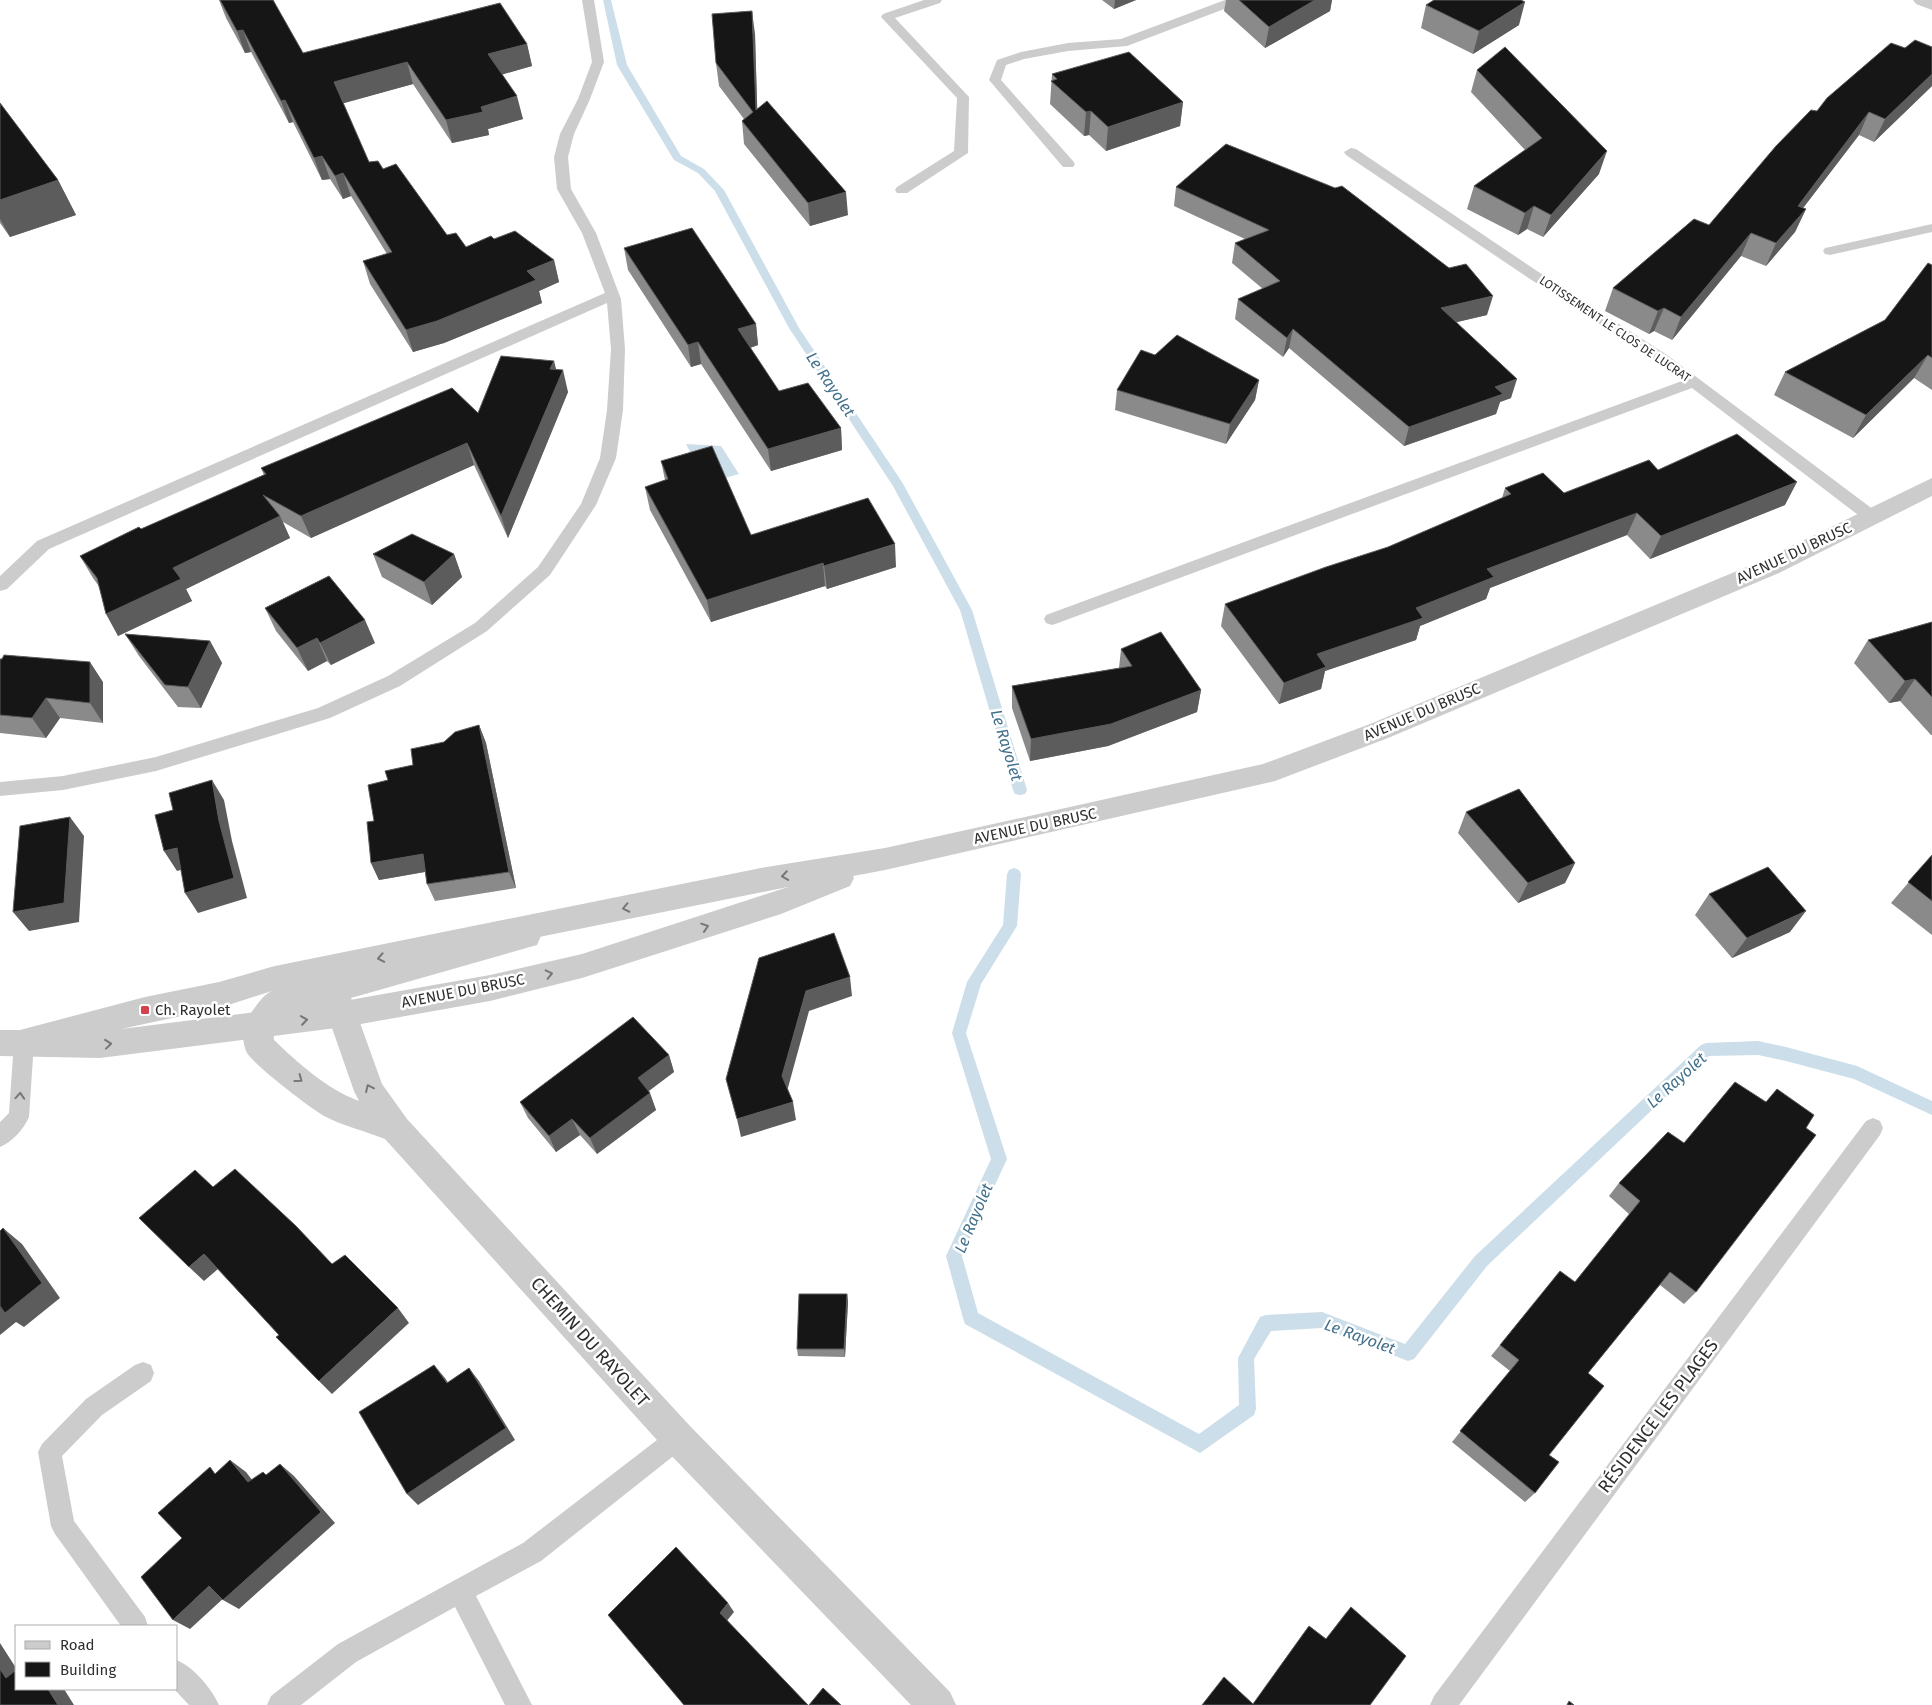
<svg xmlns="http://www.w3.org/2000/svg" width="1932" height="1705" font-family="'Fira Sans',sans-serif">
<rect width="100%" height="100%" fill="#fff"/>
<!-- water -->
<path fill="#ccdee9" d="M686,444L721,446L739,474L718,480L695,462Z"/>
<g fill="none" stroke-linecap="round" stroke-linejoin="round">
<!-- stream -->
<path fill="#ccdee9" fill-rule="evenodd" d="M603,0H611L627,65L681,156L704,169L724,190L799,328L902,482L972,610L1027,790L1025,794L1020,795L1015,794L1013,790L960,610L893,486L789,328L715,191L698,173L674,160L617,65Z
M1014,868L1019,870L1021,874L1017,926L981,984L966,1033L1007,1159L962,1256L978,1313L1199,1434L1239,1405L1238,1358L1260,1317L1266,1315L1322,1312L1405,1344L1475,1256L1701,1045L1706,1043L1758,1041L1786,1047L1857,1066L1932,1101V1115L1854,1079L1786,1061L1758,1055L1709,1056L1487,1266L1414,1359L1408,1361L1322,1328L1271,1331L1254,1359L1256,1409L1254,1415L1200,1453L965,1324L963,1318L946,1256L991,1159L952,1033L967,982L1003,925L1007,874L1009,870Z"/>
<!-- service -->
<path fill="#ccc" fill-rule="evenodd" d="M582,0H594L604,62L590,99L574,134L568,157L571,189L596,233L621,299L625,349L623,410L616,458L596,505L550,575L487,631L400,686L330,718L156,771L63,790L0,796V782L63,776L156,757L318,708L388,676L475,623L538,567L581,504L600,458L607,410L611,349L607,303L49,549L7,589L0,591V576L37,541L605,293L582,233L557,189L554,157L560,134L578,99L592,62Z
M924,0H942L940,3L895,18L969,97L968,153L907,193H897L895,190L897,187L954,151L957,98L881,17L883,14Z
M1225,0H1242L1240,3L1127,46L1068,51L1024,59L1006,65L1001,80L1073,161L1075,164L1073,167H1063L989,80L997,60L1021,52L1068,43L1121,39Z
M1351,148L1356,149L1537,271L1667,355L1878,513L1880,517L1878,521L1872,523L1866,521L1692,388L1058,623L1052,625L1046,623L1044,619L1046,615L1682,381L1657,361L1527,277L1346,155L1344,152Z
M1932,224V232L1830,255L1825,254L1823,251L1825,248L1830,247Z
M24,1033L31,1036L34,1042L29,1117C24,1129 12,1142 0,1147V1122L9,1113L14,1042L17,1036Z
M1873,1118L1880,1121L1883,1128L1880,1135L1459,1705H1430L1434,1696L1866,1121Z
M143,1362L151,1365L154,1373L151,1381L102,1415L62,1456L74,1521L145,1617L148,1626H121L55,1534L51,1526L38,1452L42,1444L86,1399L135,1365Z
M678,1426L686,1430L690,1438L686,1446L541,1561L476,1596L532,1705H505L455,1607L356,1662L301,1705H267L271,1696L338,1644L523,1543L670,1430Z
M176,1660C193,1666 212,1689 219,1705H189L174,1689H176Z"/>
<!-- minor -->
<path fill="#ccc" fill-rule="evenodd" d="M527,924L537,927L541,936L537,945L351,998L382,1084L407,1119L690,1426L950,1692L956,1705H911L666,1450L385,1139C365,1131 343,1126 324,1116C310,1108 255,1066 247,1053C241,1041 242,1024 250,1014C258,1004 263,994 274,990L265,987L261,978L265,969C286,962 313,971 334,977ZM324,1005L354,1091L359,1101C327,1089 298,1063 274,1040L273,1029L286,1013Z"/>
<!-- tertiary -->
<path fill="#ccc" fill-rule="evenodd" d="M1913,0H1932V10L1916,4Z
M1932,478V496L1779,573L1388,738L1275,781L885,870L853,876L854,878L850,886L781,914L582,978L490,1001L344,1027L100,1058L0,1056V1030H20L145,997L219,982L275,966L761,868L885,848L1263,764L1370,724L1761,561ZM788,887L582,954L490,975L344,1001L121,1029L219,1008L275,990Z"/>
</g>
<!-- wall -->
<path fill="#8a8a8a" d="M219,0H273L303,53L527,44L532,66L502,74L523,119L488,129L489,135L452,143L413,84L343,103L369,162L383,169L447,235L466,247L494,239L554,260L559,282L539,291L542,303L444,343L413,352L370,284L363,261L387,254L351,196L343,199L330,179L322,180L293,122L289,123L251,52L245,53L226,18Z
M1102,0H1136L1114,9Z
M1226,0H1332L1330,11L1265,48L1224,11Z
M1426,5L1519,25L1473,54L1421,28Z
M755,34L757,108L848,215L810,226L744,144L742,121L744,119L719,86L716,63Z
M1932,47V86L1874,142L1859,135L1803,208L1806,209L1795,232L1766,266L1741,256L1672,340L1654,331L1649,334L1605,311L1613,288L1709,225L1817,111L1905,48Z
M1477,70L1599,174L1543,237L1527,229L1518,235L1467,209L1474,186L1525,150L1471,92Z
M1052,74L1183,102L1180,126L1106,151L1089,135L1084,136L1050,104Z
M0,103L58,180L76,215L10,237L0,223Z
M1176,187L1487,315L1457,322L1511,398L1500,402L1496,414L1404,446L1289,348L1283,357L1235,319L1238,299L1263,289L1232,263L1235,243L1245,239L1174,206Z
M624,248L756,324L758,345L750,348L779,391L841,428L842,450L771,471L701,364L691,367L628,270Z
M1932,265V390L1914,378L1853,438L1774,395L1785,372L1885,320Z
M1155,355L1259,380L1255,400L1226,444L1115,410L1117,390Z
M556,370L568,392L508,538L474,465L311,538L283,522L290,538L186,589L192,601L118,636L98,585L93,578L80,556L264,475L261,468L478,413Z
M661,461L751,535L896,567L827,589L825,586L711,622L650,510L645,487L665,480Z
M1658,470L1785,505L1650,559L1627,535L1490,588L1486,599L1420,626L1416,640L1325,671L1321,689L1279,704L1221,626L1225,604L1388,547L1502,498L1505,488L1564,493Z
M373,554H454L462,577L432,605L382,577Z
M265,608L375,643L331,665L327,661L308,671L276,631Z
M1932,622V735H1931L1900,701L1889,703L1854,663L1868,640Z
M125,634L210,641L222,663L201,708L178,707L139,656Z
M1121,649L1201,690L1197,712L1108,746L1030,761L1012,708V686L1119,668Z
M0,659L103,682V723L60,718L46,738L0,733Z
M479,725L486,743L516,888L435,901L427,884L425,872L379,880L371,863L374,821L388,780L413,765L444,742Z
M1466,812L1575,863L1565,883L1518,903L1458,833Z
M1932,855V935L1891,903Z
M1709,894L1790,932L1732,958L1695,915Z
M669,1055L674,1072L649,1091L656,1110L597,1154L580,1135L556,1152L528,1118L520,1102Z
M1668,1132L1696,1292L1684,1304L1660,1285L1588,1373L1549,1455L1535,1493L1525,1502L1452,1442L1510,1371L1491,1356L1500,1345L1575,1282L1629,1214L1609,1196L1619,1183Z
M847,1294L848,1302L845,1357L798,1356L797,1349Z
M1351,1607L1370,1705H1202L1253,1704L1303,1634L1309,1626L1326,1639L1344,1615Z"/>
<!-- shaded-wall -->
<path fill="#5c5c5c" d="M1115,0H1136L1114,9Z
M1315,0H1332L1330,11L1265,48L1269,27Z
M1525,2L1519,25L1473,54L1479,31Z
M752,11L755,34L758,133L756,110Z
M243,30L251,52L245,53L237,31Z
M527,44L532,66L494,77L488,54Z
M407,62L413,84L341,104L334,82Z
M1932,74V86L1874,142L1885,119Z
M517,96L523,119L488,129L489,135L452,143L446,120L481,107Z
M285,100L293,122L289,123L281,101Z
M1183,102L1180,126L1106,151L1108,127Z
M1091,111L1089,135L1084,136L1086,112Z
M1869,112L1859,135L1787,229L1798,206Z
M1607,151L1599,174L1543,237L1551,215Z
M322,156L330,179L322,180L314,158Z
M343,173L351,196L343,199L335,176Z
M58,180L76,215L10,237L0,219V200Z
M846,192L848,215L810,226L808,203Z
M1534,206L1527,229L1518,235L1525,213Z
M1806,209L1795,232L1766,266L1776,243Z
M1751,233L1741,256L1672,340L1681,317Z
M554,260L559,282L539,291L542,303L444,343L413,352L406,330L527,271Z
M1493,296L1487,315L1436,327L1441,308Z
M1664,308L1654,331L1649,334L1658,311Z
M756,324L758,345L741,351L738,329Z
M1293,329L1289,348L1283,357L1287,338Z
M698,342L701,364L691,367L688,345Z
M1928,355L1914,378L1853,438L1866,415Z
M554,361L559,380L563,370L568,392L508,538L501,516L550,369Z
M1517,379L1511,398L1500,402L1496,414L1404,446L1409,427L1495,387Z
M1259,380L1255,400L1226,444L1230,424Z
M841,428L842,450L771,471L768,449Z
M467,443L474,465L311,538L301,516Z
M1797,482L1785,505L1650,559L1661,536Z
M1637,513L1627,535L1490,588L1486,599L1420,626L1416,640L1325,671L1321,689L1279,704L1284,683L1317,654L1416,608L1487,569Z
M280,516L290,538L186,589L192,601L118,636L106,614L173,568Z
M895,544L896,567L827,589L824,566Z
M454,554L462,577L432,605L424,582Z
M823,563L825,586L711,622L707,600Z
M365,620L375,643L331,665L320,643Z
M317,638L327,661L308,671L297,648Z
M210,641L222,663L201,708L188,687Z
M90,662L103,682V723L90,703Z
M1915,679L1900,701L1889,703L1905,681Z
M1201,690L1197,712L1108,746L1030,761L1031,739Z
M46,698L60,718L46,738L32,718Z
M479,725L486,743L516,888L509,872Z
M212,780L224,800L232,841L247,898L198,913L185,893L219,821Z
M70,817L84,836L79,922L29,931L13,912Z
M177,848L190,867L177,871L164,851Z
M423,854L430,871L379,880L371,863Z
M1575,863L1565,883L1518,903L1528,883Z
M1806,911L1790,932L1732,958L1747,938Z
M850,977L852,996L809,1011L786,1095L782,1076L806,991Z
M669,1055L674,1072L643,1095L638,1078Z
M650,1093L656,1110L597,1154L590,1138Z
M793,1102L796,1120L741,1137L737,1119Z
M572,1119L580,1135L556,1152L549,1136Z
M3,1228L22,1244L60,1298L24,1327L16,1322L0,1335V1305Z
M204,1254L218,1269L204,1281L189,1267Z
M847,1294L848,1302L845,1357L844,1349Z
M398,1308L409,1323L332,1394L319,1381Z
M434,1365L445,1378L457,1396L447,1383Z
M469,1368L479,1381L515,1440L418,1505L407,1494Z
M230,1460L246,1472L263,1494L248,1482Z
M280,1464L294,1476L335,1523L239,1609L223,1600Z
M209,1586L226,1596L190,1629L173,1620Z
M728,1603L734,1612L726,1622L720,1613Z
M0,1643L16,1668V1682L6,1678L0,1669Z
M48,1689H64L74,1705H58Z"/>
<!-- building -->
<path fill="#161616" stroke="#5c5c5c" d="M220,0H273L303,53L500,3L527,44L488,54L517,96L481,107L483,112L446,120L407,62L334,82L369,162L378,161L383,169L396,164L447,235L456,233L466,247L491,236L494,239L515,231L554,260L527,271L536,280L437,321L406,330L363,261L392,252L343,173L335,176L322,156L314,158L285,100L281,101L243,30L237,31Z
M1239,0H1315L1269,27Z
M1434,0H1521L1525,2L1479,31L1426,5Z
M752,11L756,110L767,101L846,192L808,203L742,121L753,112L716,63L712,14Z
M1915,40L1932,47V74L1885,119L1869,112L1798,206L1806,209L1776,243L1751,233L1681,317L1664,308L1658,311L1613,288L1694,219L1709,225L1776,146L1811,110L1817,111L1827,98L1891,43L1905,48Z
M1505,47L1607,151L1551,215L1534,206L1525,213L1474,186L1542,138L1477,70Z
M1129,52L1183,102L1108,127L1091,111L1086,112L1051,81L1057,79L1052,74Z
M0,103L58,180L0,200Z
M1226,144L1335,188L1342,186L1449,268L1466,264L1493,296L1441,308L1517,379L1495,387L1503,394L1409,427L1293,329L1287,338L1238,299L1280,281L1235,243L1269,230L1176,187Z
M692,228L756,324L738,329L779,391L808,383L841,428L768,449L698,342L688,345L624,248Z
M1928,263L1932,265V358L1928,355L1866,415L1785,372L1885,320Z
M1177,335L1259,380L1230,424L1117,390L1141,350L1155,355Z
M501,356L554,361L550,369L563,370L501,516L467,443L301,516L263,495L280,516L173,568L181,579L106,614L97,578L80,556L139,527L141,529L266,474L261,468L452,388L478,413Z
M1737,434L1797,482L1661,536L1637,513L1487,569L1494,577L1416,608L1423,618L1317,654L1326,667L1284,683L1225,604L1326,567L1388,547L1511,494L1505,488L1543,473L1564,493L1649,460L1658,470Z
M712,446L751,535L868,498L895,544L824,566L823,563L707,600L645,487L668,479L661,461Z
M412,534L454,554L424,582L373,554Z
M329,576L365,620L320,643L317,638L297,648L265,608Z
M1932,622V697L1915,679L1905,681L1868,640Z
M1161,632L1201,690L1111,724L1031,739L1012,686L1132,666L1121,649Z
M125,634L210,641L188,687L165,685Z
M4,655L90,662V703L46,698L32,718L0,715V659H2Z
M479,725L509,872L427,884L423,854L371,863L367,822L374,821L368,785L388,780L385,771L413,765L411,749L444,742L455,732Z
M212,780L219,821L234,878L185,893L177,848L164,851L155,815L173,810L169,793Z
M1519,789L1575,863L1528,883L1466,812Z
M70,817L64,903L13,912L20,826Z
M1932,855V901L1908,882Z
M1768,867L1806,911L1747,938L1709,894Z
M834,933L850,977L806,991L782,1076L793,1102L737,1119L726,1079L759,958Z
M633,1017L669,1055L638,1078L650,1093L590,1138L572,1119L549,1136L520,1102Z
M1735,1082L1766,1102L1777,1089L1814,1115L1806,1128L1816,1135L1696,1292L1670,1272L1588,1373L1604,1386L1549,1455L1559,1462L1535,1493L1460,1431L1519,1360L1500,1345L1560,1271L1575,1282L1640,1201L1619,1183L1668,1132L1684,1143Z
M235,1169L296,1226L332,1264L345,1255L398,1308L319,1381L276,1337L279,1335L204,1254L189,1267L139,1218L195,1170L213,1187Z
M3,1228L42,1283L5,1313L0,1306V1231Z
M799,1294H847L844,1349H797Z
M434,1365L447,1383L469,1368L506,1428L407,1494L359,1412Z
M230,1460L248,1482L263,1472L266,1475L280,1464L321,1512L223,1600L209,1586L173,1620L141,1577L182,1538L158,1513L210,1467L215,1474Z
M676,1547L728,1603L720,1613L808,1705H684L608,1615Z
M1351,1607L1406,1656L1370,1705H1202L1224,1677L1253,1704L1309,1626L1326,1639Z
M0,1669L6,1678L16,1670V1689H48L58,1705H0Z
M823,1688L841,1705H809Z
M1569,1701L1574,1705H1567Z"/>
<!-- one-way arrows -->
<defs><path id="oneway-chevron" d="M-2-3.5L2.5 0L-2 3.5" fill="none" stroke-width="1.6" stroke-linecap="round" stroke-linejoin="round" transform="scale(1.25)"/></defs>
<g stroke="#767676">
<use href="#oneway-chevron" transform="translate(785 876) rotate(171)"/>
<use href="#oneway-chevron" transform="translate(626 908) rotate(168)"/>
<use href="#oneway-chevron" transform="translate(705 927) rotate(-18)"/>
<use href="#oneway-chevron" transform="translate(381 958) rotate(169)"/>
<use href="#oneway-chevron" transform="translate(549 974) rotate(-13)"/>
<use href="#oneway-chevron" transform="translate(304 1020) rotate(-8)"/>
<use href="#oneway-chevron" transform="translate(108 1044) rotate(-6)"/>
<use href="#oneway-chevron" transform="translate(299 1079) rotate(36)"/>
<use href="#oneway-chevron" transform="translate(369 1088) rotate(-115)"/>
<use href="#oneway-chevron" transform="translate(20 1096) rotate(-86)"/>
</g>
<!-- markers -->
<rect fill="#d7404f" stroke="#fff" stroke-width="2" x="140" y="1005" width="10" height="10" rx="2.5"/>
<g text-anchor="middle" stroke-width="5" stroke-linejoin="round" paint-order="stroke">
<!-- far-street labels -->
<g font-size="12" fill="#2f2f2f" stroke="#fff">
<text transform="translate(1615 329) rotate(34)" y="4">LOTISSEMENT LE CLOS DE LUCRAT</text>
</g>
<!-- street labels -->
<g font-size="15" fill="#2f2f2f" stroke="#fff">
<text transform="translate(1794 553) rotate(-25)" y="5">AVENUE DU BRUSC</text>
<text transform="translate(1422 712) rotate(-23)" y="5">AVENUE DU BRUSC</text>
<text transform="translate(1035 826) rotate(-12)" y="5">AVENUE DU BRUSC</text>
<text transform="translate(463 991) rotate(-11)" y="5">AVENUE DU BRUSC</text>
</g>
<!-- poi labels -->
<g font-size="15" fill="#2f2f2f" stroke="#fff" text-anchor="start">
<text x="155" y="1015">Ch. Rayolet</text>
</g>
<!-- water labels -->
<g font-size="16" font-style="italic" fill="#43718b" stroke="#fff">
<text transform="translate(831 384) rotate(56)" y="6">Le Rayolet</text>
<text transform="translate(1007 745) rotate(73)" y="6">Le Rayolet</text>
<text transform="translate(1676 1080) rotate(-42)" y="6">Le Rayolet</text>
<text transform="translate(973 1218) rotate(-67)" y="6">Le Rayolet</text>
<text transform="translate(1360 1336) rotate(20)" y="6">Le Rayolet</text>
</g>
<!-- near-street labels -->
<g font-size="18" fill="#2f2f2f" stroke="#fff">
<text transform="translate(590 1342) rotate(48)" y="6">CHEMIN DU RAYOLET</text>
<text transform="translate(1658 1416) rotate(-53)" y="6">RÉSIDENCE LES PLAGES</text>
</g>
</g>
<!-- legend -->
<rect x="15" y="1625" width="162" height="65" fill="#ffffff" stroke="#acacac"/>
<rect x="25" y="1641" width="25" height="8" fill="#cccccc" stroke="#acacac"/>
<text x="60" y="1650" font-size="15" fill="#2f2f2f">Road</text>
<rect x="25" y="1662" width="25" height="15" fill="#161616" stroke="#acacac"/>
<text x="60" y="1675" font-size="15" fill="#2f2f2f">Building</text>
</svg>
